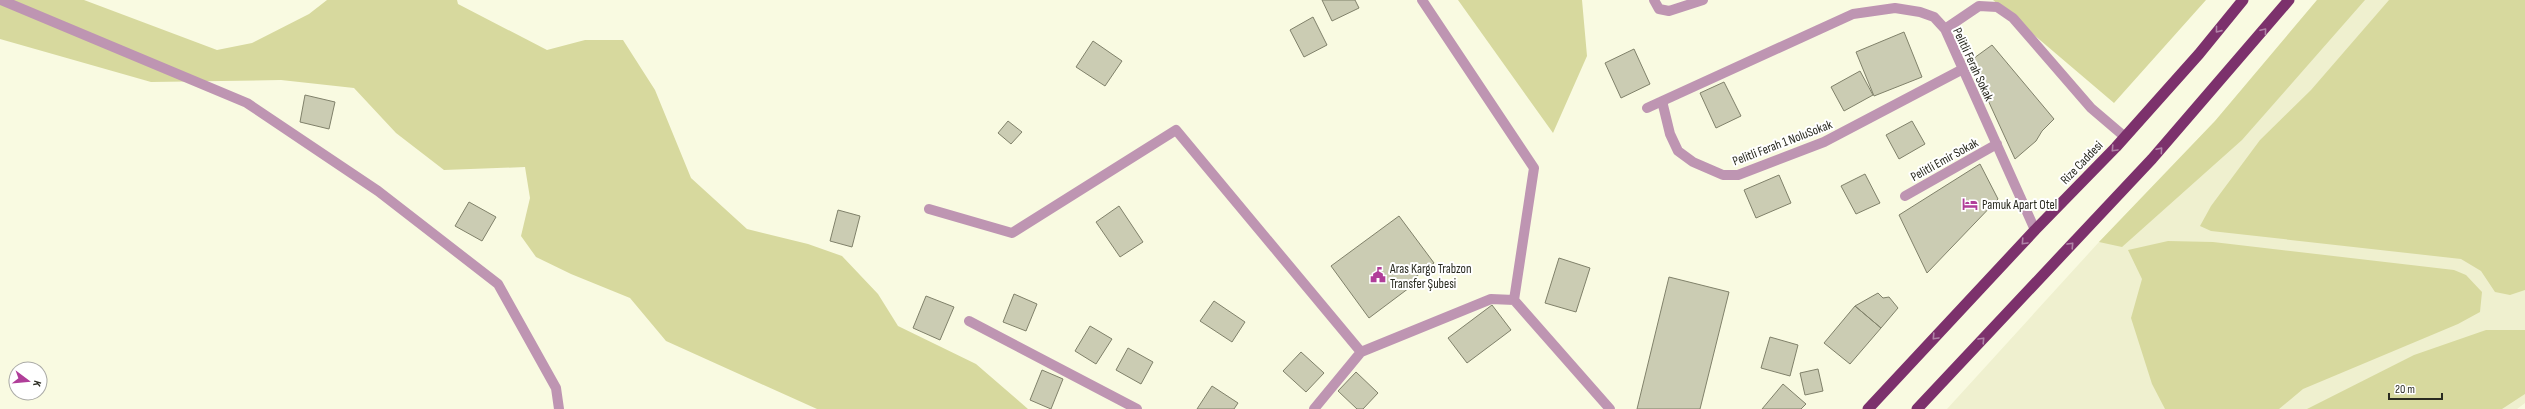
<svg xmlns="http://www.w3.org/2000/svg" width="2525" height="409" font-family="'Sofia Sans Condensed',sans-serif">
<rect width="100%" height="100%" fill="#f9fae1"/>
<!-- built -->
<path fill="#eff0cf" d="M2317,0H2525V403L2517,409H1947L2099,242L2215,121Z"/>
<!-- green -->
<path fill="#d7d99e" d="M0,0H84L217,50L252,43L309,14L327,0H457L458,4L547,50L585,40H623L655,90L691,178L747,229L808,244L842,256L878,294L898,326L976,364L1028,409H817L666,341L630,298L571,274L536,257L521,236L530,198L525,167L444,170L396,133L354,88L281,80L151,82L0,39Z
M1458,0H1582L1587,56L1553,133Z
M1993,0H2206L2114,103Z
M2317,0H2365L2242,140L2122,247L2099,242L2215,121Z
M2389,0H2525V290L2510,295L2495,292L2481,271L2461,259L2211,231L2200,226L2211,206L2260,140L2311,90Z
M2168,241L2213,242L2454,270L2466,275L2482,292L2480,312L2458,324L2303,389L2279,409H2165L2152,384L2131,318L2142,279L2128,250Z
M2486,330H2525V394L2502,409H2307L2414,355Z"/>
<!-- building -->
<path fill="#cbccb3" stroke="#80816a" d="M1322,0H1355L1359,8L1332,21Z
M1313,17L1327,45L1304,57L1290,30Z
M1904,32L1922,77L1874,96L1856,52Z
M1093,41L1122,61L1105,86L1076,67Z
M1992,45L2054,119L2042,131L2036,141L2015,159L1970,61Z
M1634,49L1650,84L1621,98L1605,63Z
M1860,71L1873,95L1844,111L1831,87Z
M1724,82L1741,116L1716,128L1700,93Z
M305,95L335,102L329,129L300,122Z
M1008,121L1022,132L1011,144L998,133Z
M1912,121L1925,144L1899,159L1886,135Z
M1980,164L1998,199L1927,273L1899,215Z
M1865,174L1880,203L1856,214L1841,186Z
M1779,175L1791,203L1756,218L1744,190Z
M469,202L496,217L482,241L455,226Z
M1119,206L1143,242L1120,257L1096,222Z
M838,210L860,216L852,247L830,241Z
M1399,216L1434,263L1406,284L1409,288L1369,318L1331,266Z
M1559,258L1590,268L1576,312L1545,303Z
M1669,277L1729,292L1700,409H1637Z
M1878,293L1883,298L1889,297L1898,308L1881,328L1855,306Z
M1014,294L1037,304L1026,331L1003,322Z
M926,296L954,307L940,340L913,328Z
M1214,301L1245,322L1232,342L1200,321Z
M1492,305L1511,330L1467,363L1448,338Z
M1855,306L1881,328L1850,364L1824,343Z
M1090,326L1112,339L1096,364L1075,351Z
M1770,337L1798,345L1790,376L1761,368Z
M1128,348L1153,362L1141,384L1116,370Z
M1301,352L1324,373L1306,392L1283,371Z
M1818,369L1823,391L1805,395L1800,373Z
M1042,370L1063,379L1051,409L1030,400Z
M1356,372L1378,393L1363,409H1357L1338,391Z
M1783,384L1806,404L1801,409H1762Z
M1212,386L1238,403L1234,409H1197Z"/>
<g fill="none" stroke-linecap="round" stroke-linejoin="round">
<!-- minor -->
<path stroke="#be95b2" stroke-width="10" d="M1,0L247,103L378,191L498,284L556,388L559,409
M1422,0L1534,168L1514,300L1610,409
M1654,0L1659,9L1669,11L1703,0
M1945,29L1979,6L1997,7L2013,18L2091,108L2125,137
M1662,101L1670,134L1678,151L1693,162L1723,175H1738L1824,142L1963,69
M1647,108L1853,14L1895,8L1920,12L1934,17L1945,29L2035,230
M1905,196L1997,144
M929,209L1012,233L1176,130L1361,352L1314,409
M969,321L1137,409
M1361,352L1491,299L1514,300"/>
<!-- trunk -->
<path stroke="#7c316c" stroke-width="11" d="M1868,409L2035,230L2116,147L2199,54L2243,0
M1917,409L2152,159L2289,0"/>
</g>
<!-- one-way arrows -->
<defs><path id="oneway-chevron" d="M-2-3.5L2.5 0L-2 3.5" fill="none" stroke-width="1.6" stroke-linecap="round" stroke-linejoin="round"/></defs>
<g stroke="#b083a7">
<use href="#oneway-chevron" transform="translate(2218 30) rotate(129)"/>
<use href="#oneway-chevron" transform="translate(2264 31) rotate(-50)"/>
<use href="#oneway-chevron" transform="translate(2114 149) rotate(133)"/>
<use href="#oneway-chevron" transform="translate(2160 150) rotate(-49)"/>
<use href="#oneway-chevron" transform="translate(2024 242) rotate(133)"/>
<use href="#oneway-chevron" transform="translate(2071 245) rotate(-47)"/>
<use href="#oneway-chevron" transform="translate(1935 337) rotate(133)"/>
<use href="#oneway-chevron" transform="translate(1982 340) rotate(-47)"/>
</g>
<!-- icons -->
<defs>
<symbol id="hotel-bare" viewBox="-9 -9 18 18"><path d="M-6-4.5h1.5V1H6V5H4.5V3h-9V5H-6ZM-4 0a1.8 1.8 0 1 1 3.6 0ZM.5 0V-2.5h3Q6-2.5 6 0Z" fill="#b03e99" stroke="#fff" stroke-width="2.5" paint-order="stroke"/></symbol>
<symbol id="civic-bare" viewBox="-9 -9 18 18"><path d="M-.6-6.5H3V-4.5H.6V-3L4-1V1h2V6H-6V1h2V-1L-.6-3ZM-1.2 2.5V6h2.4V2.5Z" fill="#b03e99" stroke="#fff" stroke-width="2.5" paint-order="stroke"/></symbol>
</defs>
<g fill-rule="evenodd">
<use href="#hotel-bare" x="1959" y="193" width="22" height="22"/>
<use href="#civic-bare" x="1367" y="264" width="22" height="22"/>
</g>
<g text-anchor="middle" stroke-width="4" stroke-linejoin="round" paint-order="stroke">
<!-- street labels -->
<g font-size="13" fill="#2a2b21" stroke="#fff">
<text transform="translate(1974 64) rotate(65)" y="5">Pelitli Ferah Sokak</text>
<text transform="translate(1782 142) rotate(-21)" y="5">Pelitli Ferah 1 NoluSokak</text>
<text transform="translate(1944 159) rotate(-29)" y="5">Pelitli Emir Sokak</text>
<text transform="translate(2081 162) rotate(-46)" y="5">Rize Caddesi</text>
</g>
<!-- poi labels -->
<g font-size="13" fill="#2a2b21" stroke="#fff" text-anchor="start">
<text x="1982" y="209">Pamuk Apart Otel</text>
<text x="1390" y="273">Aras Kargo Trabzon<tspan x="1390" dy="15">Transfer Şubesi</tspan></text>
</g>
</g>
<!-- north arrow -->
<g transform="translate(28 381) rotate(106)"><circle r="19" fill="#ffffff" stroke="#aaaaa6"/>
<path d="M0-3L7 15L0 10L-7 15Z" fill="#b03e99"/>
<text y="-6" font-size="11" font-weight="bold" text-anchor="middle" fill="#2a2b21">K</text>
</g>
<!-- scale -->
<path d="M2389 393v6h53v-6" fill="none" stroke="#2a2b21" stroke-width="2"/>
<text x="2395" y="393" font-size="12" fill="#2a2b21" stroke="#ffffff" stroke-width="3" paint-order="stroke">20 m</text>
</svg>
